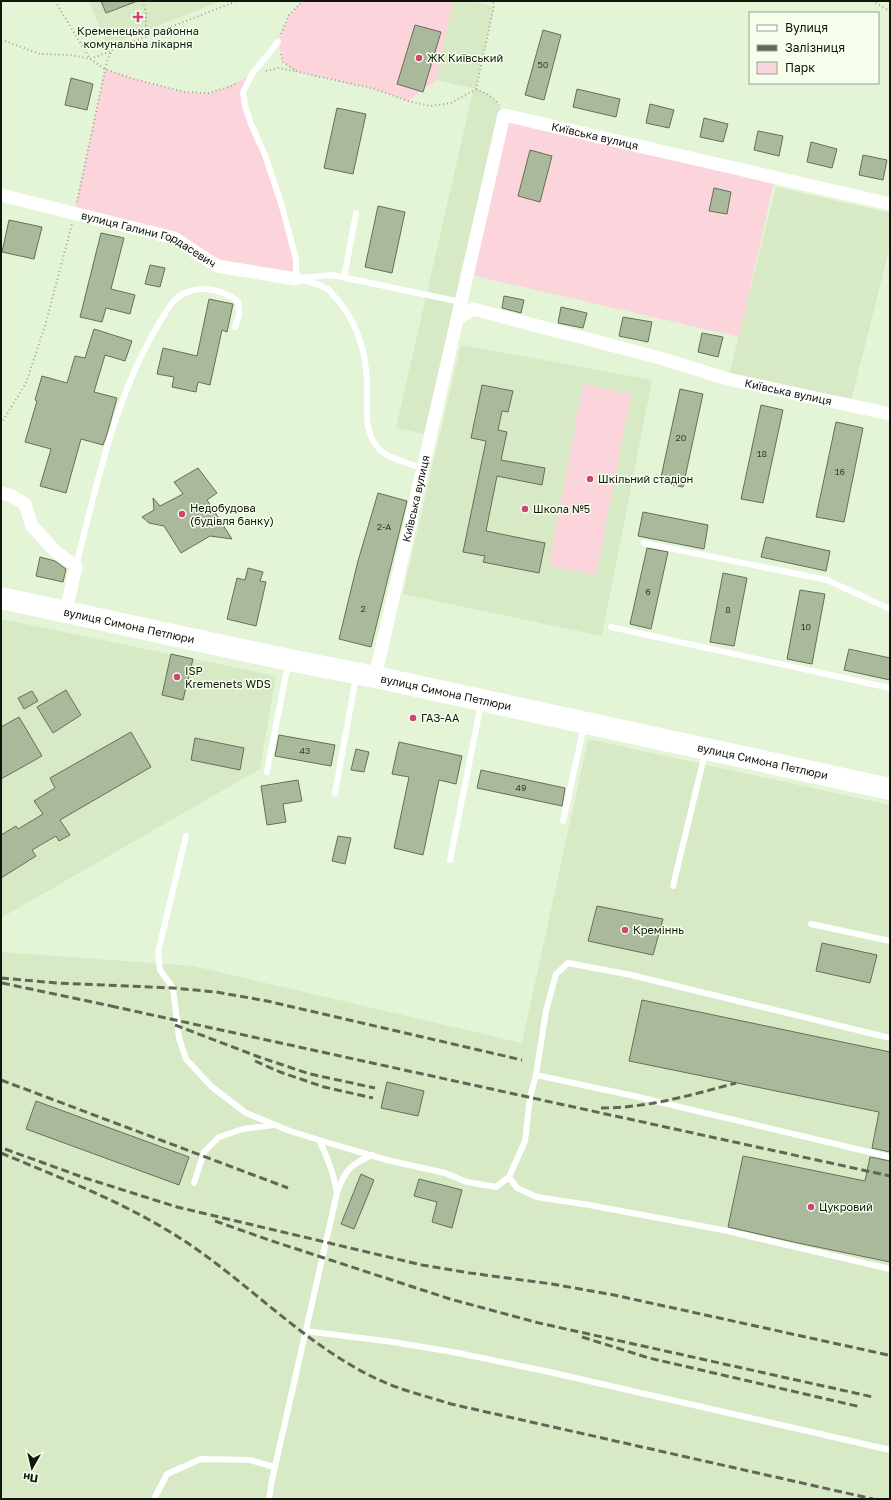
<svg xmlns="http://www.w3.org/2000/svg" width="891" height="1500" font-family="'Golos Text',sans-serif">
<rect width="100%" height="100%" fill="#e4f4d6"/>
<!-- built -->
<path fill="#d7eac5" d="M89,1H221L107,46Z
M453,1H470L494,6L476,88L489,95L497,102L504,115L431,435L396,428L473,91L476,89L436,80Z
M776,187L890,213V246L850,405L728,379Z
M461,345L652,380L602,636L403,594L431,472Z
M1,619L276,676L260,769L1,918Z
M588,739L890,805V1499H1V952L193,966L522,1043Z"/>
<!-- green -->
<path fill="#fcd5dc" d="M303,1H453L436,80L408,101L375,89L298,72L283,62L278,42L289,15Z
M105,69C130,77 185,97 210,93C225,89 238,82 252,74L243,92L265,155L296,259V279L217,266L174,238L74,213Z
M504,115L775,178L739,337L467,274Z
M583,384L631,394L596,575L549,565Z"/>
<!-- building -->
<path fill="#aab99c" stroke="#637055" d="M101,1H135V2L106,13Z
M415,25L441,32L423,92L397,84Z
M543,30L561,35L544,100L525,95Z
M71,78L93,84L87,110L65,105Z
M577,89L620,99L616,117L573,107Z
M650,104L674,110L669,128L646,123Z
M337,108L366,114L353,174L324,168Z
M704,118L728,124L723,142L700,137Z
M758,131L783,136L779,156L754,150Z
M811,142L837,149L832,168L807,162Z
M530,150L552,156L540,202L518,196Z
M863,155L887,160L883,180L859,175Z
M714,188L731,192L727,214L709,211Z
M378,206L405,212L392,273L365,267Z
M9,220L42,227L34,259L2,252Z
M101,233L124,238L111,289L135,295L130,314L106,308L102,322L80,317Z
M150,265L165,268L160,287L145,284Z
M504,296L524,300L521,313L502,308Z
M209,299L233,304L227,332L222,330L210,385L198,382L196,392L172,387L174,377L157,374L163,348L197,356Z
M561,307L587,313L583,328L558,323Z
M623,317L652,322L648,342L619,336Z
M94,329L132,341L125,361L105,355L94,392L117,398L107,434L103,445L81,439L66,493L40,486L51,449L25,442L37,401L35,400L42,376L67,383L75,356L85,358Z
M702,333L723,337L718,357L698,352Z
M482,385L513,391L508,412L502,411L498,430L507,432L501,460L545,468L542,485L497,476L486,531L545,543L539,573L483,562L485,556L463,552L486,441L471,438Z
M680,389L703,394L683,487L660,482Z
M761,405L783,410L763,503L741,499Z
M836,422L863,428L844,522L816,517Z
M198,468L217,493L207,500L232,539L210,536L181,553L164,526L149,523L142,517L154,510L153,498L160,506L183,494L174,482Z
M378,493L407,501L371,647L339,639L358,561Z
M643,512L708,525L704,549L638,536Z
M766,537L830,551L826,571L761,557Z
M647,548L668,552L651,629L630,624Z
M40,557L55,561L66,569L63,582L36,576Z
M248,568L263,572L260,581L266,582L256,626L227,619L237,578L245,580Z
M723,573L747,578L734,646L710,642Z
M800,590L825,594L812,664L787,659Z
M849,649L890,658V680L844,670Z
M171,654L193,659L183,700L162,695Z
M66,690L81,715L53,733L37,707Z
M32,691L38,701L24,709L18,698Z
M19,717L42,756L1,779V727Z
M131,732L151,767L60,820L70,835L59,841L56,836L32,850L36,856L1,878V835L16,826L18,829L43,814L34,801L55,788L50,778Z
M279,735L335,745L331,766L275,756Z
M195,738L244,748L240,770L191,760Z
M399,742L462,756L456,784L439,780L423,855L394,848L409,777L392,774Z
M356,749L369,752L364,772L351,770Z
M481,770L565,788L562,806L477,788Z
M298,780L302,801L283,804L286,822L267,825L261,786Z
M338,836L351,838L345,864L332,861Z
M597,906L663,919L653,955L588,941Z
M822,943L877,955L870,983L816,971Z
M642,1000L890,1052V1152L872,1148L879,1112L629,1061Z
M387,1082L424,1091L418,1116L381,1108Z
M36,1101L189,1157L179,1185L26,1129Z
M743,1156L865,1181L870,1157L890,1161V1262L798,1243L728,1227Z
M361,1174L374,1180L354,1229L341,1224Z
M419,1179L462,1190L452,1228L432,1222L437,1202L414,1196Z"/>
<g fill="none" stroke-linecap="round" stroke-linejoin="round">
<!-- path -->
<path stroke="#9ba790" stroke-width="2" stroke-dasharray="1 3" stroke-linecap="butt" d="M55,1L90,59L105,69L137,80L185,92L208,93L229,87L238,82
M143,1L146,13V37
M872,1L890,11
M281,34L289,15L303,1
M1,41H5L40,54L71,55L90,59L111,51
M281,54L283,62L298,72L375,89L408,101L431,106L451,103L476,89L494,6L493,1
M266,71L279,68L295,71
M476,89C485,93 494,97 499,105
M77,202L107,61L112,50L237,1
M1,424L26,383L45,326L72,224"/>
<!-- lane -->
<path stroke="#fff" stroke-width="6" d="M278,42L252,74L243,92L245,106L251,124L265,155L281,203L296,259V279
M300,278L332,275L461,302
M344,278L356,213
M296,279C306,281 317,283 325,288C329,289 331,293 334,296C356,319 366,351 367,382C368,404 362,431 379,449C387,458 411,464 423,469
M644,543L827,580L890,609
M76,566C96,487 115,397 157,327C163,317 169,304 178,297C197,284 219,288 238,301L239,315L235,327
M611,627L890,688
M267,772L288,664
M335,793L356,677
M563,821L584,726
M186,836L158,952L160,970L173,988L179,1038L186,1059L212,1087L246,1113L290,1131L319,1140L387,1160L445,1173L467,1182L496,1187L509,1177L525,1141L530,1097L536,1075L546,1011L556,974L568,963L631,975L890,1038
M450,860L481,704
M673,886L705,753
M811,924L890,941
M536,1075L634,1096L890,1157
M509,1177L517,1188L537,1197L589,1205L723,1230L890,1269
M194,1183L204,1152L219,1137L243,1129L273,1125
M337,1192C346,1169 350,1165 372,1155
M305,1331L393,1342L453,1352L545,1371L890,1450
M154,1499L167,1474L201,1459L250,1460L274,1467
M269,1499L272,1480L337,1193C334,1174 328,1158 319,1140"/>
<!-- street -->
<g stroke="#fff" stroke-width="13">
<path id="s1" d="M1,195L174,238L217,266L296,279"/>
<path id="s2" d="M457,319L473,309L660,358L728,379L890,414"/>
<path d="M1,493L10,495L25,504L32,526L56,552L76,566L66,612"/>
<path id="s3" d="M375,677L504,115L890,204"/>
</g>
<!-- highway -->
<path stroke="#fff" stroke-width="22" id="s4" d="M1,598L289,660L375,677L890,789"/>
<!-- rail -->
<path stroke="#5f6856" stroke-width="3" stroke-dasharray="8 4" stroke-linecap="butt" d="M1,978L57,983L173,988L216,992L267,1001L522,1060
M2,983L116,1007
M111,1006L890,1176
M175,1025L259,1057L310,1074L375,1088
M255,1061L280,1072L324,1087L373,1098
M1,1080L288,1188
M601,1108C648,1108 691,1095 736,1083
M5,1149L85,1178L177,1207L422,1265L470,1273L552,1284L614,1295L888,1355
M1,1153C63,1179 126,1203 183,1240C249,1283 305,1345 377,1379C400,1390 426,1396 451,1404L873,1499
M215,1221L269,1240L450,1299L539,1323L873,1397
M582,1337L649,1358L861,1407"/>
</g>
<!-- markers -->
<g fill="#d14471" stroke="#f5ffec" stroke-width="1.5">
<path d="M136 11h4v4h4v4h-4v4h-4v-4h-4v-4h4z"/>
<circle cx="419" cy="58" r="4"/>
<circle cx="590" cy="479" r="4"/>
<circle cx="525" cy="509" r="4"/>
<circle cx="182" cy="514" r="4"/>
<circle cx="177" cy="677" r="4"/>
<circle cx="413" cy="718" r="4"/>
<circle cx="625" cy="930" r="4"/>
<circle cx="811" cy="1207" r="4"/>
</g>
<g text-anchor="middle" stroke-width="3" stroke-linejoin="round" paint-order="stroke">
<!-- number labels -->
<g font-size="9" fill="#373f30">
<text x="543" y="68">50</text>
<text x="681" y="441">20</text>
<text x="762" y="457">18</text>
<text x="840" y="475">16</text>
<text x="384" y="530">2-А</text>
<text x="648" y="595">6</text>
<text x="363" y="612">2</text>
<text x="728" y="613">8</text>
<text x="806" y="630">10</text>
<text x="305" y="754">43</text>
<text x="521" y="791">49</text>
</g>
<!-- poi labels -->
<g font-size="11" fill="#11160c" stroke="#f5ffec" text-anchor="start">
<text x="138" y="35" text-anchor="middle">Кременецька районна<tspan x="138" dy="13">комунальна лікарня</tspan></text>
<text x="427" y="62">ЖК Київський</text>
<text x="598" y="483">Шкільний стадіон</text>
<text x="190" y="512">Недобудова<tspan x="190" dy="13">(будівля банку)</tspan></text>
<text x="533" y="513">Школа №5</text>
<text x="185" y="675">ISP<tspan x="185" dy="13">Kremenets WDS</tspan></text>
<text x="421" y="722">ГАЗ-АА</text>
<text x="633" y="934">Креміннь</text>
<text x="819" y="1211">Цукровий</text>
</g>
<!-- street labels -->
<g font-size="11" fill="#11160c" stroke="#f5ffec">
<text dy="4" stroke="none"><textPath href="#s3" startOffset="670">Київська вулиця</textPath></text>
<text dy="4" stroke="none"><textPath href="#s1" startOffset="155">вулиця Галини Гордасевич</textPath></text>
<text dy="4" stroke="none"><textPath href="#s2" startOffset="345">Київська вулиця</textPath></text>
<text dy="4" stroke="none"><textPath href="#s3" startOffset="183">Київська вулиця</textPath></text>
<text dy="4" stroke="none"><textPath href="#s4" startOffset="131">вулиця Симона Петлюри</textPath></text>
<text dy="4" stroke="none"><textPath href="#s4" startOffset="455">вулиця Симона Петлюри</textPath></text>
<text dy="4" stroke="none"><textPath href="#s4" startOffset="779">вулиця Симона Петлюри</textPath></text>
</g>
</g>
<!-- border -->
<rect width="891" height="1500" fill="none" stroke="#11160c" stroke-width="4"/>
<!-- legend -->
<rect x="749" y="12" width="130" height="72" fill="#f5ffec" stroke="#9aa292"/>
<rect x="757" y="25" width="20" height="6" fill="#ffffff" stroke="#9aa292"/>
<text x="785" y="32" font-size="12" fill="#11160c">Вулиця</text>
<rect x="757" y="45" width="20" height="6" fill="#5f6856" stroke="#9aa292"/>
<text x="785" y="52" font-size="12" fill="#11160c">Залізниця</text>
<rect x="757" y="62" width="20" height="12" fill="#fcd5dc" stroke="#9aa292"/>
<text x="785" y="72" font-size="12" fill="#11160c">Парк</text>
<!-- north arrow -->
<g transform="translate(32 1468) rotate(188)" stroke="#f5ffec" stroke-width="3" paint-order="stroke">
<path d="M0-3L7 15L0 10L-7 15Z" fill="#11160c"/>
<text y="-6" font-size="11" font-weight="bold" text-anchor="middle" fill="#11160c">Пн</text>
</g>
</svg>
